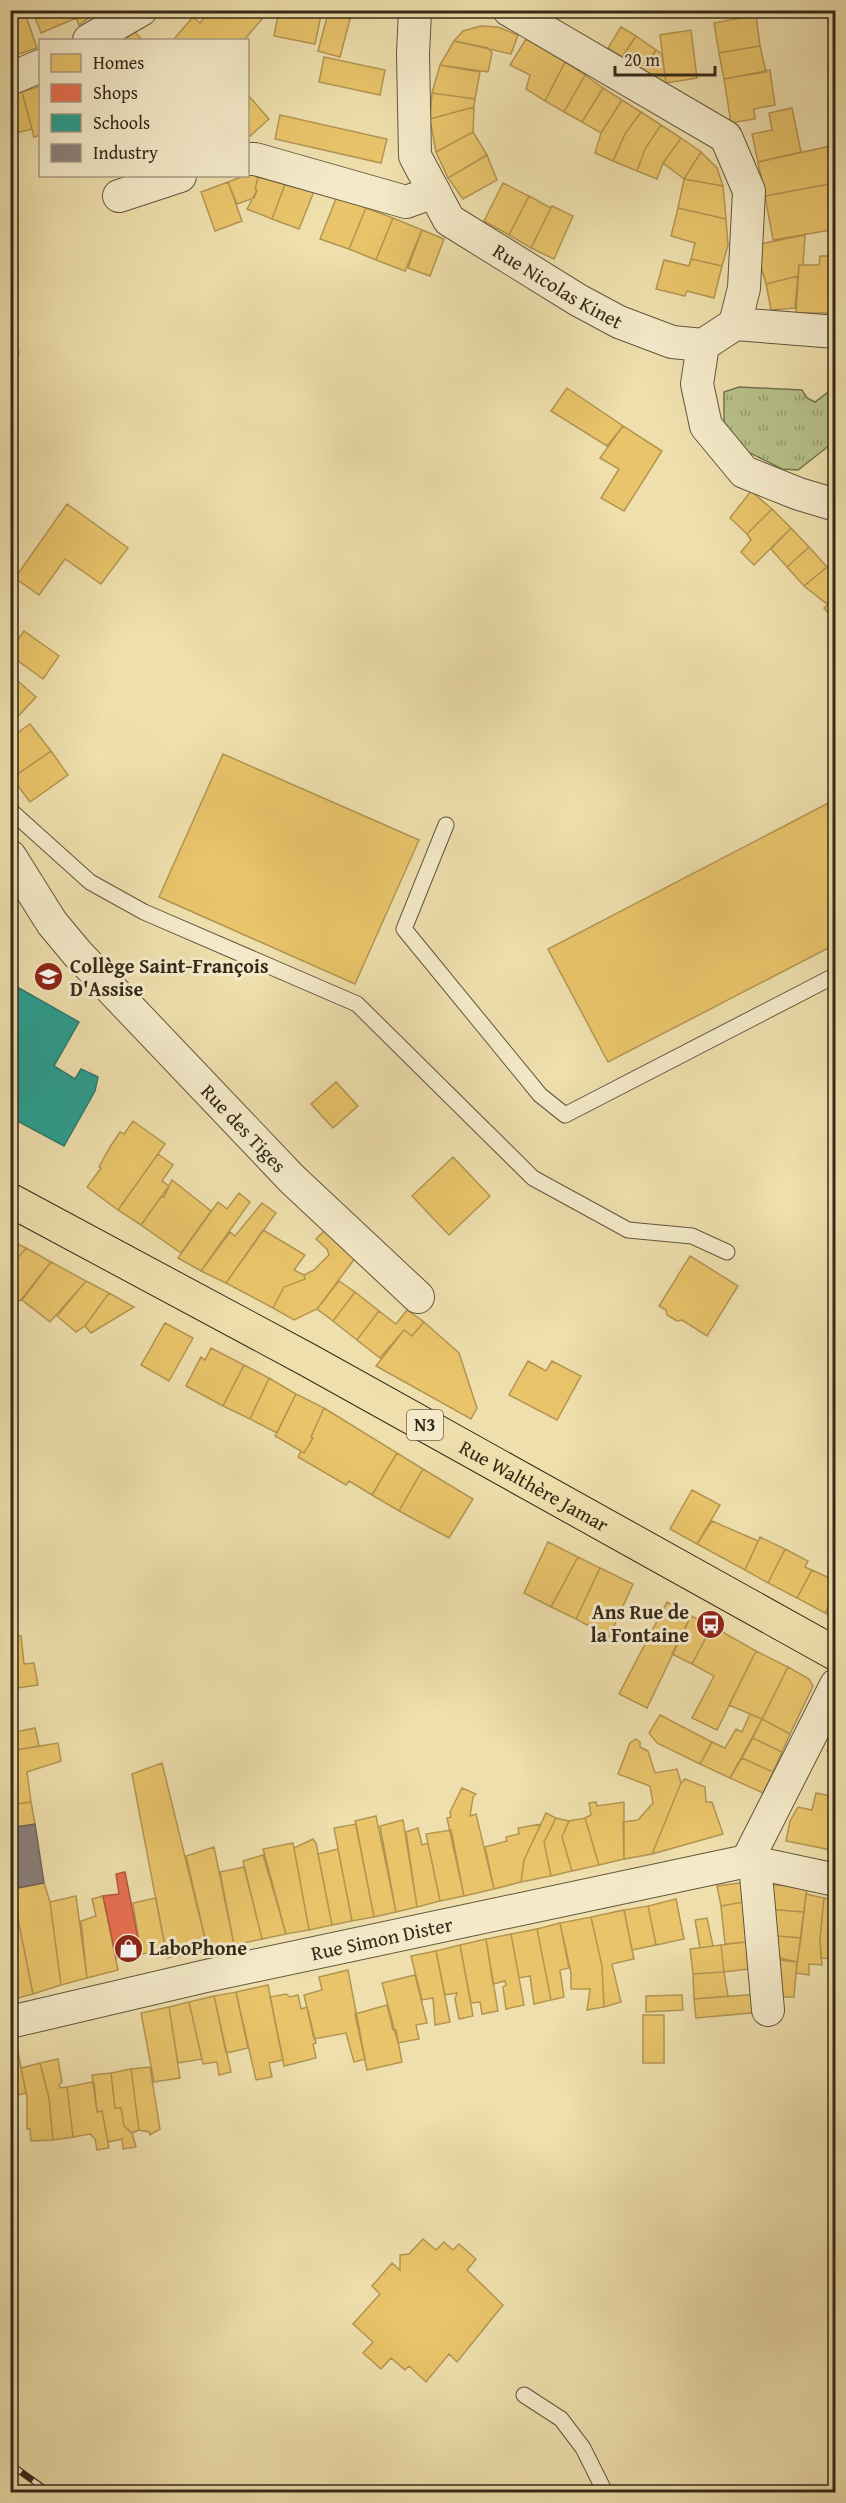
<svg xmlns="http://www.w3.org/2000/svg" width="846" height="2503" font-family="'Gentium Book Plus',serif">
<defs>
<pattern id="grass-tufts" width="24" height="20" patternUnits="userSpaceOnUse" patternTransform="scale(1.5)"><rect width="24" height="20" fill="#b8c28a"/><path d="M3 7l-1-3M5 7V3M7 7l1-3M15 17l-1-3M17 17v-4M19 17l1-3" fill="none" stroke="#969e70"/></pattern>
</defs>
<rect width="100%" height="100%" fill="#eedfac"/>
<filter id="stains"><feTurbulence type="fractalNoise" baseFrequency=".00333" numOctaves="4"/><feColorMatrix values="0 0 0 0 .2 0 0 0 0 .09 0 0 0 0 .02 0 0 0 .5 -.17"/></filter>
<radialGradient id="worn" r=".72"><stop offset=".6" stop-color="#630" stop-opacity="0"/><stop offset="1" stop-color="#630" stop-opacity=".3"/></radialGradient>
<!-- grass -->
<path fill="url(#grass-tufts)" stroke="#767552" stroke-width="1.5" d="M739,387L802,390L807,398L815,402L832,389H835V441L798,470L782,469L744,450L724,423V392Z"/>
<!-- homes -->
<path fill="#e9c46a" stroke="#b39552" stroke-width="1.5" d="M37,10H73L76,18L41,33L33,12Z
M73,10H100L79,25Z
M210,10H268L269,11L244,40H173L193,17L200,23Z
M279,10H322L315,44L274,36Z
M25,13L37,48L10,57V18Z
M328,13L350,19L340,57L318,51Z
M756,15L760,46L719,53L714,23Z
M481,26L498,27L518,35L511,54L454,41L463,31Z
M621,27L636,36L622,57L608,48Z
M691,30L697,78L666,83L660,35Z
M135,32L142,40H123Z
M636,36L656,50L643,71L622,57Z
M526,39L565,62L545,101L526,89L530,75L510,65Z
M454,41L488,48L492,53L488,72L440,65Z
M760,46L766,72L724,79L719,53Z
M656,50L662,54L666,83H661L643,71Z
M324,57L385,70L380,95L319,82Z
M565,62L585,75L564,112L545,101Z
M440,65L480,72L475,99L432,93Z
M770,70L775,105L754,109L755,119L731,123L724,79Z
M585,75L603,88L582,122L564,112Z
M40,86V135L34,137L22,92Z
M603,88L622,100L601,133L582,122Z
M22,92L32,129L12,134L10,95Z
M432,93L475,99L474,107L430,119Z
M248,95L269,119L250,136L248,133Z
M622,100L641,112L625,134L613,161L595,153L601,133Z
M474,107L473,132L436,152L430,119Z
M792,108L801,152L758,162L752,134L772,130L769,113Z
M641,112L661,125L645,149L637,171L613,161L625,134Z
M280,115L387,139L381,163L275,139Z
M661,125L681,138L663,163L657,179L637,171L645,149Z
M473,132L487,155L448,178L436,152Z
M681,138L701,152L684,179L663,163Z
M835,145L836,159L831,160L835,183L765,196L758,162Z
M701,152L717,168L723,186L684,179Z
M487,155L497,180L463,199L448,178Z
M260,170L287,179L272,219L247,209L257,190L255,189Z
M260,170L255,189L257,190L254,198L237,204L228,182Z
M287,179L315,189L299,229L272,219Z
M684,179L723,186L726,219L678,208Z
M228,182L242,221L215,231L201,192Z
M503,183L529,196L509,235L484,221Z
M835,183L836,229L773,240L765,196Z
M337,196L366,208L349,249L320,239Z
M529,196L551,208L531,248L509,235Z
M552,206L573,216L554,259L531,248Z
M366,208L393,218L376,260L349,249Z
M678,208L726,219L728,245L722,266L691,259L695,243L671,236Z
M393,218L422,230L405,271L376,260Z
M422,230L444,239L430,276L408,268Z
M805,235L803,265H799L798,276L766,284L755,245Z
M820,256H835L833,313H796L799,265H819Z
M691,259L722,266L714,298L687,291L685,296L656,289L664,260L689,266Z
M835,265H836V308H834Z
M798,276L795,308L771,310L766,284Z
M10,349L19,352L10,375Z
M567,388L623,426L607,446L551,411Z
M623,426L662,451L624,511L601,498L619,469L600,458Z
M751,491L772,509L747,534L730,518Z
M67,504L128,548L101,584L65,559L39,595L15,578Z
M772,509L791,528L754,565L741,552L751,540L747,534Z
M791,528L809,547L787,567L771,549Z
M809,547L827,567L804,586L787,567Z
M827,567L836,577V597L827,604L804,586Z
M836,597V622L824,608Z
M24,631L59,656L43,679L10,655V650Z
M10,674L36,697L10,725Z
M30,724L51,751L12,778L10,775V738Z
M51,751L68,775L30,802L12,778Z
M223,754L419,840L355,984L159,897Z
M836,799V944L608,1062L548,949Z
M336,1082L358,1106L333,1128L311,1104Z
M133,1121L165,1144L118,1210L87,1187L101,1168L99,1167L110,1147L120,1132L124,1134Z
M158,1154L173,1165L162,1181L169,1186L141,1225L118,1210Z
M453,1157L490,1196L449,1235L412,1196Z
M172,1180L211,1211L181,1253L141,1225L161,1197H164Z
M239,1193L250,1202L201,1271L178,1258L218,1202L227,1209Z
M262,1203L276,1213L226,1283L201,1271L230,1232L235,1236Z
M263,1230L305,1255L294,1270L304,1275L305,1279L284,1287L273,1308L226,1283Z
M325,1230L356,1257L317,1309L294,1320L273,1308L284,1287L305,1279L304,1275L314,1270L329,1255L327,1249L316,1239Z
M10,1240L26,1248L10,1267Z
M26,1248L51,1262L20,1301L10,1293V1267Z
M690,1256L738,1286L707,1336L682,1320L677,1321L667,1315L666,1310L659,1306Z
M51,1262L86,1281L50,1322L22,1300Z
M86,1281L109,1293L85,1326L76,1332L57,1316Z
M339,1281L355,1292L333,1321L317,1309Z
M355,1292L379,1311L357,1340L333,1321Z
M109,1293L134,1307L91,1333L85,1326Z
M407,1310L424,1322L412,1336L404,1330L380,1358L357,1340L379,1311L396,1324Z
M424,1322L459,1353L477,1408L471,1419L376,1366L404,1330L412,1336Z
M165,1323L193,1338L169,1381L141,1365Z
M211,1348L244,1365L223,1406L186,1386L201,1357L205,1360Z
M528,1361L546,1371L552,1361L581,1376L557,1420L509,1395Z
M244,1365L269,1378L250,1419L223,1406Z
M269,1378L296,1394L277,1433L250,1419Z
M296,1394L324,1408L311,1437L313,1438L304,1453L275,1436Z
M324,1408L397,1453L372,1495L349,1481L346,1485L298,1457L301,1451L304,1453L313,1438L311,1437Z
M397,1453L423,1469L399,1511L372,1495Z
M423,1469L473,1499L449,1538L399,1511Z
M692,1490L720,1505L697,1544L670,1529Z
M712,1521L758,1541L745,1570L697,1544Z
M760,1537L785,1549L768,1583L745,1570Z
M548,1542L578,1557L551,1607L524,1593Z
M785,1549L808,1561L805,1567L812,1570L797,1598L768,1583Z
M578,1557L600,1568L576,1619L551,1607Z
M600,1568L633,1584L609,1637L576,1619Z
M812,1570L836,1581V1592L825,1613L797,1598Z
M836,1592V1619L825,1613Z
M667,1602L691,1616L647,1708L619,1694Z
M691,1616L712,1626L692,1664L672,1654Z
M712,1626L756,1651L717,1730L692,1718L714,1676L692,1664Z
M10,1635L21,1636L24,1664L34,1663L38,1685L10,1689Z
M756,1651L788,1667L762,1719L729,1705Z
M788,1667L809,1679L813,1686L790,1734L762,1719Z
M11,1704L15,1722L10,1723V1705Z
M750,1714L762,1719L730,1778L700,1764L712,1742L725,1748L736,1729L742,1732Z
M660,1715L712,1742L700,1764L657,1743L649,1733Z
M762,1719L790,1734L782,1752L753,1738Z
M35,1728L39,1746L10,1751V1733Z
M836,1734V1756L827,1751Z
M753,1738L782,1752L773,1772L742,1758Z
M636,1739L640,1742V1747L648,1751L655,1773L677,1769L681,1783L652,1854L624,1859L623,1822L638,1820L653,1803L650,1786L618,1774L630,1743Z
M58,1743L61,1761L27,1772L31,1802L10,1805V1751Z
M742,1758L773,1772L763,1793L730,1778Z
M162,1763L208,1951L167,1958L132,1774Z
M685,1779L705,1787L706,1802H712L723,1834L652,1854L681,1783Z
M462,1788L476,1794L473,1797L470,1816L476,1814L494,1889L464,1896L447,1818L451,1817L450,1812Z
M816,1793L836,1797V1851L786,1841L790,1821L798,1807L812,1810Z
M31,1802L35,1824L10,1828V1805Z
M596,1802L597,1806L624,1802V1859L599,1865L585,1818L591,1815L589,1803Z
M546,1813L556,1818L544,1842L551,1876L521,1882L524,1860Z
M376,1816L396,1912L374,1917L355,1821Z
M556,1818L569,1821L562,1837L572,1871L551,1876L544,1842Z
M585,1818L599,1865L572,1871L562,1837L569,1821Z
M403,1820L417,1907L396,1912L380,1826Z
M356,1824L374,1917L352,1921L334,1828Z
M541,1824L524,1860L521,1882L494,1889L485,1847L507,1841L506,1837L519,1834L518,1828Z
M418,1828L422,1845L428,1843L440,1901L417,1907L406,1832Z
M451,1830L464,1896L440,1901L426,1834Z
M313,1839L316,1843L332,1925L309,1930L294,1848Z
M293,1843L309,1930L286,1934L263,1849Z
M214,1847L234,1945L208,1951L186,1856Z
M338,1849L352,1921L332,1925L318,1854Z
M263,1855L286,1934L262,1939L243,1861Z
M244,1867L262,1939L234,1945L220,1872Z
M747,1882L749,1901L721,1906L717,1886Z
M44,1883L50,1902L61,1985L33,1994L12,1889Z
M766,1884L807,1888L804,1912L765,1909Z
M12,1889L33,1994L10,2000V1890Z
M806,1894L824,1898L820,1939L822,1965L809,1964V1975L796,1973Z
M76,1896L87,1978L61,1985L50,1902Z
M103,1896L118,1970L87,1978L81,1921L96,1916L92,1899Z
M156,1898L166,1951L141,1954L133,1903Z
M824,1898L836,1901V1959L821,1958L820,1939Z
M676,1899L684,1939L656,1945L648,1906Z
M749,1901L754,1941L725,1944L721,1906Z
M648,1906L656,1945L632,1950L624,1910Z
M765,1909L804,1912L801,1938L765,1935Z
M624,1910L634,1959L612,1964L621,2002L604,2007L602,1966L591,1917Z
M591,1917L602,1966L604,2007L587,2010L590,1989H571V1973L560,1923Z
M707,1918L713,1946L700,1948L695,1920Z
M560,1923L569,1968L560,1970L564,1997L551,2000L537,1929Z
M537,1929L551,2000L534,2004L530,1976L519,1978L511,1934Z
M511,1934L524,2005L506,2009L503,1987L506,1985L505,1981L493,1984L486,1939Z
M765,1935L801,1938L797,1962L770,1959Z
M486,1939L498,2011L482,2014L480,2002L471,2003L460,1945Z
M754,1941L757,1968L724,1972L721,1945Z
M460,1945L473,2016L459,2019L455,1999L457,1993L445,1995L436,1951Z
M721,1945L724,1972L693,1974L690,1949Z
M436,1951L450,2022L435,2025L433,1998L422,2000L411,1956Z
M780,1958L797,1962L794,1997H774L770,1959Z
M348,1970L365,2059L354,2062L346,2033L314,2039L304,1995L322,1990L319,1977Z
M724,1972L728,1996L694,1999L693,1974Z
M415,1975L427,2023L416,2025L419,2039L398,2043L382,1983Z
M268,1985L283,2060L269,2063L272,2077L256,2080L236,1992Z
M236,1992L248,2048L226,2053L214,1996Z
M286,1994L290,1997L298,1995L301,2009L307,2007L316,2043L313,2044L316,2058L284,2066L270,1997Z
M760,1994L762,2012L696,2018L694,1999Z
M682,1995L683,2010L646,2012V1996Z
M214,1996L231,2072L219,2075L217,2062L203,2064L189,2002Z
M189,2002L202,2059L178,2063L169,2007Z
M387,2005L393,2030H396L402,2062L367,2070L355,2014Z
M169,2007L180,2078L154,2082L141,2013Z
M643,2015H664V2063H643Z
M17,2047L26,2093L10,2097V2048Z
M58,2059L62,2082L59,2085L60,2088L67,2087L73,2137L53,2140L49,2098L40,2063Z
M40,2063L49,2098L53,2140L31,2141L30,2129H27V2097L21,2068Z
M150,2067L160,2129L150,2135L149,2132L139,2130L131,2069Z
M131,2069L139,2130L132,2133L124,2126L121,2108H115L111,2073Z
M111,2073L115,2108H121L124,2126L132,2133L136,2147L123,2149L122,2139L108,2142L102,2111L97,2112L92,2075Z
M92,2082L94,2083L97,2112L102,2111L109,2148L97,2150L95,2139L90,2134L73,2137L67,2087Z
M423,2239L436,2250L444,2242L453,2250L459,2244L476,2259L467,2270L503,2305L457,2362L449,2354L426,2382L409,2366L405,2370L391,2358L381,2369L363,2353L373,2342L353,2324L380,2294L372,2286L392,2263L400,2270V2255L409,2254Z"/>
<!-- shops -->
<path fill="#e76f51" stroke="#b15a40" stroke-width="1.5" d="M125,1872L141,1954L116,1958L103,1896L119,1894L116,1874Z"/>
<!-- schools -->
<path fill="#2a9d8f" stroke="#2d7a6c" stroke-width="1.5" d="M10,983L79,1022L54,1066L75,1079L81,1069L98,1077L95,1091L64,1146L10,1117Z"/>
<!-- industry -->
<path fill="#8a817c" stroke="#70665e" stroke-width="1.5" d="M35,1824L44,1883L12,1889L10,1828Z"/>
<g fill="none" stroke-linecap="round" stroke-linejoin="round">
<defs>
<path id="service" d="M10,810L90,882L144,912L357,1004L533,1178L628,1230L692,1236L727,1252
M446,825L404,929L540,1095L565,1115L836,975
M524,2395L561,2419L583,2448L605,2492"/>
<g id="minor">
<path id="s1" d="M415,10L413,54L415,156L449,220L578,300L619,322L672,342L703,345"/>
<path d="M509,10L726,137L749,191L744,288L735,324"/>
<path d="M89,40L141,10"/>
<path d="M10,79L40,66"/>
<path d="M248,159H255L406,202L434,192"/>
<path d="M119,196L180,176"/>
<path d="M836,332L735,324L703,345L697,384L706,426L744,472L799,494L836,505"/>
<path id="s2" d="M10,856L52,923L77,953L292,1179L418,1297"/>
<path d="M747,1861L836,1685"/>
<path d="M755,1863L768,2010"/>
<path id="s3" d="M10,2022L206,1976L747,1861L836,1880"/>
</g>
<g id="primary">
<path id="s4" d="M10,1200L308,1360L836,1654"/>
</g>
</defs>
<!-- service casing -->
<use href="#service" stroke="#62563e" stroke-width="17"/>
<!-- minor casing -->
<use href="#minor" stroke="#62563e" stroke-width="34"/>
<!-- primary casing -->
<use href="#primary" stroke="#342819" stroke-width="35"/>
<!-- service -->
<use href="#service" stroke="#f4eac9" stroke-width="15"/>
<!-- minor -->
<use href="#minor" stroke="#f4eac9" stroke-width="32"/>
<!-- primary -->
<use href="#primary" stroke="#eedfac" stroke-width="33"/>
<defs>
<path id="rail" d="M10,2464L49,2492
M10,2487L18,2492"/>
</defs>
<!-- rail casing -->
<use href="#rail" stroke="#342819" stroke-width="7"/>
<!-- rail -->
<use href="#rail" stroke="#f4eac9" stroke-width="4.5" stroke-dasharray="14" stroke-linecap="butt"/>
</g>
<!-- icons -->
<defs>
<symbol id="school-disc" viewBox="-11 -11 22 22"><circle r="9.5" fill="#8f2418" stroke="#f4eac9"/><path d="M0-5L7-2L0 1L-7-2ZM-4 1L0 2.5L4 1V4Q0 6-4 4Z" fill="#fff"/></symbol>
<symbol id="bus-disc" viewBox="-11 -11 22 22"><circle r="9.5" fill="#8f2418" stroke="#f4eac9"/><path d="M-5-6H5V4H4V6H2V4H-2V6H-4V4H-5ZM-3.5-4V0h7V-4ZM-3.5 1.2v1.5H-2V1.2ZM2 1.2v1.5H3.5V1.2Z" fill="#fff"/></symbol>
<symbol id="shop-disc" viewBox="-11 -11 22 22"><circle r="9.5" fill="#8f2418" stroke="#f4eac9"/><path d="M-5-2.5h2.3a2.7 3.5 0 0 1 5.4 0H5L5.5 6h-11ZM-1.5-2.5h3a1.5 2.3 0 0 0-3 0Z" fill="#fff"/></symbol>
</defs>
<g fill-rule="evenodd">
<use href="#school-disc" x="32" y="960" width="33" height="33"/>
<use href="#bus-disc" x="694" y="1608" width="33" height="33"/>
<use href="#shop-disc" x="112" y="1932" width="33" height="33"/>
</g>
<g text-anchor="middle" stroke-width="6" stroke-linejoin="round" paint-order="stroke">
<!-- shield labels -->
<rect fill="#f4eac9" stroke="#6e624e" stroke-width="1.5" x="407" y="1410" width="36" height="30" rx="4.5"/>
<g font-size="18" font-weight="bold" fill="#342819">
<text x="425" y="1431">N3</text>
</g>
<!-- street labels -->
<g font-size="20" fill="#342819" stroke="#f4eac9">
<text dy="7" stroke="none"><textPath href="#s1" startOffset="346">Rue Nicolas Kinet</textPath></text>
<text dy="7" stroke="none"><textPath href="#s2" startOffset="360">Rue des Tiges</textPath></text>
<text dy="7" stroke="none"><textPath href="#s4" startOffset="597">Rue Walthère Jamar</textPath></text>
<text dy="7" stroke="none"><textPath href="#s3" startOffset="381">Rue Simon Dister</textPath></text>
</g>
<!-- poi labels -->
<g font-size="20" font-weight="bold" fill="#342819" stroke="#f4eac9" text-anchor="start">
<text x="70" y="973">Collège Saint-François<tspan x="70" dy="23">D'Assise</tspan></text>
<text x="689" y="1619" text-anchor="end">Ans Rue de<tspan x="689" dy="23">la Fontaine</tspan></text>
<text x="149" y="1955">LaboPhone</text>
</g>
</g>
<!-- margin -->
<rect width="846" height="2503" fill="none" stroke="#eedfac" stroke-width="36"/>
<rect x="12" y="12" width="822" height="2479" fill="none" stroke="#342819" stroke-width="3"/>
<rect x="18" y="18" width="810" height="2467" fill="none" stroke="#342819" stroke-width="1.5"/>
<!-- legend -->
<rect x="39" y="39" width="210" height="138" fill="#f4eac9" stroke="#a79c83" stroke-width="1.5"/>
<rect x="51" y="54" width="30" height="18" fill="#e9c46a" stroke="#a79c83" stroke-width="1.5"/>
<text x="93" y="69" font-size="18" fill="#342819">Homes</text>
<rect x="51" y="84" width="30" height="18" fill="#e76f51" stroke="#a79c83" stroke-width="1.5"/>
<text x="93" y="99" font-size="18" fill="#342819">Shops</text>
<rect x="51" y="114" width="30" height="18" fill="#2a9d8f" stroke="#a79c83" stroke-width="1.5"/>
<text x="93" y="129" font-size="18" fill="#342819">Schools</text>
<rect x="51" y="144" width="30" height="18" fill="#8a817c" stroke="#a79c83" stroke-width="1.5"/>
<text x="93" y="159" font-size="18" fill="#342819">Industry</text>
<!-- scale -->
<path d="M615 66v9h100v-9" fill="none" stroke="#342819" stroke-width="3"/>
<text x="624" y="66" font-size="18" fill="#342819" stroke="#f4eac9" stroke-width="4.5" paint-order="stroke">20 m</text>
<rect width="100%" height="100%" filter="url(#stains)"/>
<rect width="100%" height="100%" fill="url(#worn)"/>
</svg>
